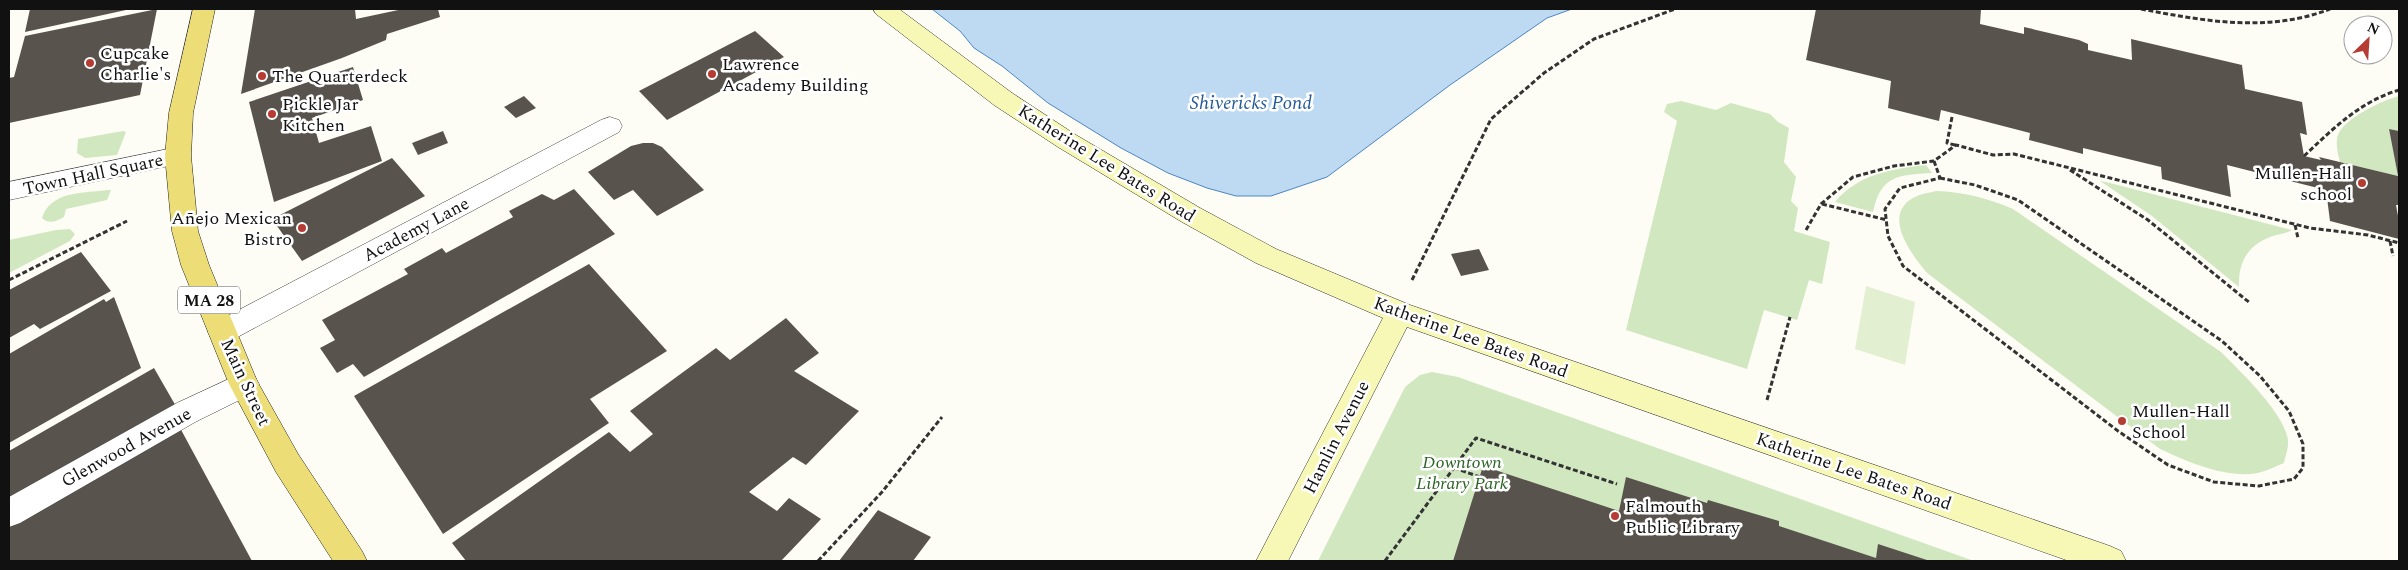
<svg xmlns="http://www.w3.org/2000/svg" width="2408" height="570" font-family="Spectral,serif">
<rect width="100%" height="100%" fill="#fefdf5"/>
<!-- green -->
<path fill="#d0e7c0" d="M2399,96V131L2389,129L2398,176L2340,162C2338,154 2335,144 2338,135C2343,119 2383,100 2399,96Z
M1681,101L1716,110L1731,103L1770,114L1778,122L1789,128L1784,162L1796,177L1791,201L1798,208L1794,231L1830,242L1822,284L1809,280L1797,320L1764,310L1747,369L1626,330L1677,121L1664,112L1667,104Z
M123,131L126,132L117,155L85,158L77,153L78,139Z
M1926,165L1932,173C1898,175 1881,175 1873,212L1835,202C1858,174 1892,169 1926,165Z
M2100,181L2106,182L2292,230C2286,234 2277,234 2270,237C2247,246 2238,263 2239,287L2152,216Z
M108,190H111L107,200L66,209L64,217C57,221 49,225 42,218C50,191 84,193 108,190Z
M1936,191C1964,192 1987,198 2013,209L2221,352C2239,370 2290,418 2288,444C2288,450 2285,457 2284,463C2276,466 2267,471 2258,473C2227,479 2188,462 2160,449L1927,273C1913,256 1881,216 1913,198C1919,194 1929,193 1936,191Z
M70,229L75,234L70,241L9,273V240L56,230Z
M1432,372L1458,377L1974,561H1318L1405,387L1420,375Z"/>
<!-- pitch -->
<path fill="#e2efd1" d="M1866,286L1915,302L1905,365L1855,349Z"/>
<!-- water -->
<path fill="#bed9f2" stroke="#4b86c3" d="M932,9H1572L1547,18L1450,85L1327,177L1271,196H1236L1207,188L1168,173L1121,148L1048,103L1002,66L974,48L960,31Z"/>
<!-- building -->
<path fill="#59534e" d="M30,9H126V10L25,32Z
M157,9L140,95L9,123V78L14,77L25,36Z
M255,9H355L356,19L403,9H438L440,17L387,34L386,40L342,58L241,94Z
M1816,9H1981L1980,24L2024,34V27L2079,40L2088,44V50L2132,60L2131,39L2242,65L2245,89L2302,102L2307,135L2300,133L2304,156L2321,160L2319,157L2398,176L2389,129L2399,131V205H2396L2399,221V239L2330,221L2326,190L2227,165L2231,197L2162,179L2161,167L2083,148V154L2029,140L2030,133L1941,110L1939,121L1888,108L1891,81L1806,60Z
M755,31L784,57L667,120L639,91Z
M353,67L363,100L312,118L319,143L371,126L382,161L274,202L249,102Z
M524,96L536,108L516,118L504,107Z
M443,131L448,143L418,155L412,143Z
M643,143H653L662,147L704,190L657,216L633,190L614,200L588,172L631,146Z
M392,158L425,196L302,261L272,219Z
M574,189L615,234L364,377L353,364L337,373L320,348L335,340L322,320L408,274L404,269L442,248L446,253L513,217L509,211L542,194L554,200Z
M1479,249L1489,270L1461,276L1451,254Z
M81,252L111,291L40,329L34,324L9,338V290Z
M589,264L667,351L590,399L609,423L443,534L354,396Z
M114,297L141,368L9,443V354L104,299L106,302Z
M786,318L819,353L794,371L859,411L806,465L793,457L749,492L777,511L789,498L821,519L781,561H466L452,543L609,432L630,452L653,434L630,411L716,348L730,360Z
M154,368L177,408L9,501V451Z
M179,426L252,561H9V523Z
M1483,466L1619,511L1626,477L1707,503L1708,500L1779,521V526L1876,558L1878,544L1930,561H1453Z
M878,510L931,537L913,561H839Z"/>
<g fill="none" stroke-linecap="round" stroke-linejoin="round">
<defs>
<path id="street" d="M610,117L619,120L622,126L619,132L232,340L222,343L212,340L208,332L212,324L601,120Z
M178,147L187,150L191,156L187,162L9,200V182Z
M244,372L254,375L259,384L254,393L197,421L20,523L9,527V497L177,403Z"/>
<path id="secondary" d="M873,9H899L1012,93L1076,135L1200,208L1276,249L1410,305L2110,546L2121,551L2126,561H2069L1407,327L1288,561H1256L1383,318L1256,263L1182,222L1058,147L994,105L876,14Z"/>
<path id="primary" d="M193,9H215L193,113L191,156L198,231L209,265L257,381L298,454L362,551L367,561H333L276,472L229,384L181,265L172,231L165,156L169,113Z"/>
</defs>
<!-- street casing -->
<use href="#street" stroke="#444" stroke-width="1"/>
<!-- secondary casing -->
<use href="#secondary" stroke="#333" stroke-width="1"/>
<!-- primary casing -->
<use href="#primary" stroke="#222" stroke-width="1"/>
<!-- path -->
<path stroke="#333" stroke-width="3" stroke-dasharray="5 2.5" stroke-linecap="butt" d="M2141,9C2204,21 2268,33 2330,9
M1952,117L1947,143L1955,145
M2304,156C2333,129 2359,102 2399,90
M1934,161L1940,178
M2070,170L2148,220L2250,303
M1940,178L1975,185L2018,200L2222,341L2260,376L2289,411L2303,444V468L2294,479L2259,486L2214,482L2168,465L2118,431L1903,266L1888,236L1885,209L1900,188Z
M1822,204L1887,220
M2295,225L2298,238
M1806,230L1821,204L1853,177L1894,166L1934,161L1956,145L1993,155L2014,154L2310,228L2368,235L2399,243
M2390,241L2393,256
M9,280L127,221
M1412,280L1491,119L1544,73L1594,39L1675,9
M1767,400L1790,317
M1454,468L1480,477
M818,561L882,492L942,417
M1385,561L1476,438L1617,484"/>
<!-- street -->
<use href="#street" fill="#fff" fill-rule="evenodd"/>
<!-- secondary -->
<use href="#secondary" fill="#f8f8b6" fill-rule="evenodd"/>
<!-- primary -->
<use href="#primary" fill="#eddd76" fill-rule="evenodd"/>
</g>
<!-- markers -->
<g fill="#b63b33" stroke="#fff" stroke-width="2">
<circle cx="90" cy="63" r="5"/>
<circle cx="712" cy="74" r="5"/>
<circle cx="262" cy="76" r="5"/>
<circle cx="272" cy="114" r="5"/>
<circle cx="2362" cy="183" r="5"/>
<circle cx="302" cy="228" r="5"/>
<circle cx="2122" cy="421" r="5"/>
<circle cx="1615" cy="516" r="5"/>
</g>
<g text-anchor="middle" stroke-width="5" stroke-linejoin="round" paint-order="stroke">
<!-- shield labels -->
<rect fill="#fff" stroke="#585858" stroke-width="1" x="178" y="286.5" width="62" height="27" rx="4"/>
<g font-size="16" font-weight="bold" fill="#111">
<text x="209" y="306">MA 28</text>
</g>
<!-- poi labels -->
<g font-size="18" fill="#111" stroke="#fff" text-anchor="start">
<text x="100" y="59">Cupcake<tspan x="100" dy="21">Charlie's</tspan></text>
<text x="722" y="70">Lawrence<tspan x="722" dy="21">Academy Building</tspan></text>
<text x="272" y="82">The Quarterdeck</text>
<text x="282" y="110">Pickle Jar<tspan x="282" dy="21">Kitchen</tspan></text>
<text x="2352" y="179" text-anchor="end">Mullen-Hall<tspan x="2352" dy="21">school</tspan></text>
<text x="292" y="224" text-anchor="end">Añejo Mexican<tspan x="292" dy="21">Bistro</tspan></text>
<text x="2132" y="417">Mullen-Hall<tspan x="2132" dy="21">School</tspan></text>
<text x="1625" y="512">Falmouth<tspan x="1625" dy="21">Public Library</tspan></text>
</g>
<!-- street labels -->
<g font-size="18" fill="#111" stroke="#fff">
<text transform="translate(1107 163) rotate(32)" y="6">Katherine Lee Bates Road</text>
<text transform="translate(93 174) rotate(-12)" y="6">Town Hall Square</text>
<text transform="translate(416 229) rotate(-28)" y="6">Academy Lane</text>
<text transform="translate(1471 337) rotate(20)" y="6">Katherine Lee Bates Road</text>
<text transform="translate(246 382) rotate(65)" y="6">Main Street</text>
<text transform="translate(1336 437) rotate(-63)" y="6">Hamlin Avenue</text>
<text transform="translate(126 447) rotate(-29)" y="6">Glenwood Avenue</text>
<text transform="translate(1854 471) rotate(19)" y="6">Katherine Lee Bates Road</text>
</g>
<!-- park labels -->
<g font-size="18" font-style="italic" fill="#2c6425" stroke="#fff">
<text x="1462" y="468">Downtown<tspan x="1462" dy="21">Library Park</tspan></text>
</g>
<!-- water labels -->
<g font-size="19" font-style="italic" fill="#235999" stroke="#fff">
<text x="1251" y="109">Shivericks Pond</text>
</g>
</g>
<!-- border -->
<rect width="2408" height="570" fill="none" stroke="#111111" stroke-width="20"/>
<!-- north arrow -->
<g transform="translate(2368 40) rotate(25)"><circle r="24" fill="#ffffff" stroke="#a0a0a0"/>
<path d="M0-4L9 19L0 12L-9 19Z" fill="#b63b33"/>
<text y="-8" font-size="14" font-weight="bold" text-anchor="middle" fill="#111111">N</text>
</g>
</svg>
